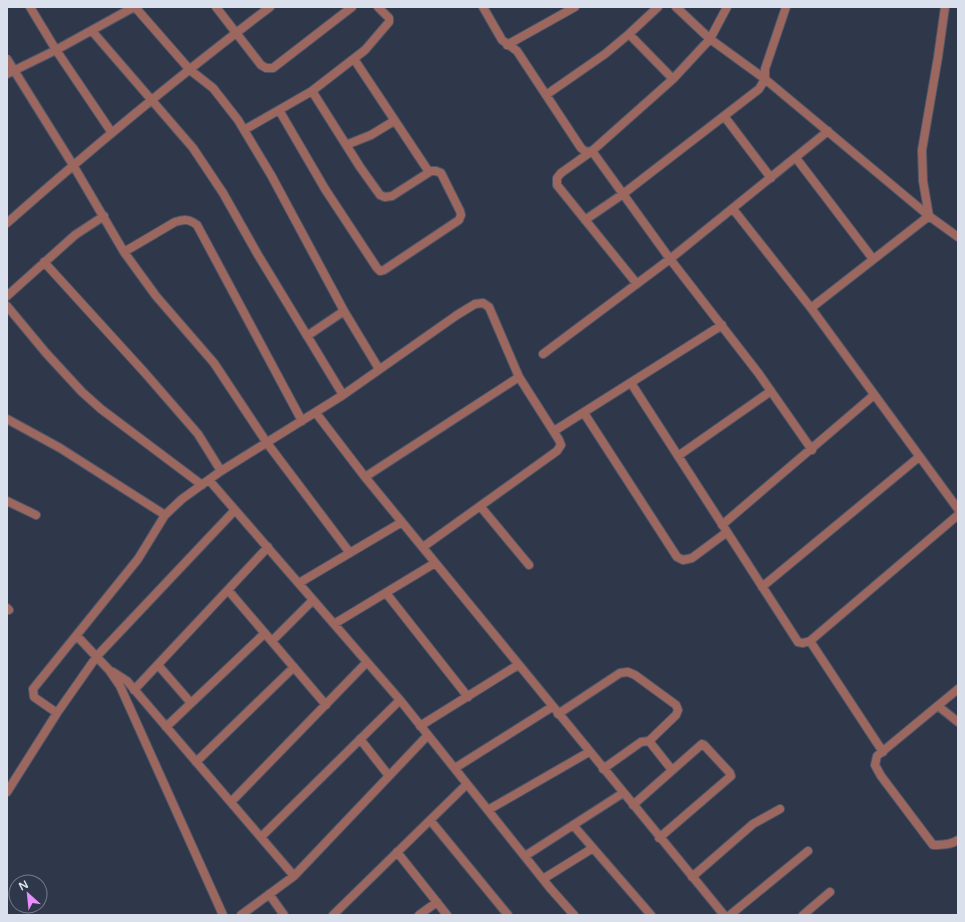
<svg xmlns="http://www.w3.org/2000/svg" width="965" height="922" font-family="'Varela Round',sans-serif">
<rect width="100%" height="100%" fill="#2f374b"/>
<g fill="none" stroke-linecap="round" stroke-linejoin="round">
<defs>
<path id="street" d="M30,7L56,50L112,133
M135,7L190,70L213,88L238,120L271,175L344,311L379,369
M216,7L261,65L266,68H273L352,7
M483,7L502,40L517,51L581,148L586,152L592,151
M676,7L710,39L765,79L929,216L958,237
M92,31L193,148L223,193L258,255L343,395
M629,34L673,79
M507,45L575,7
M7,59L73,165L124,252L156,296L214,363L267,443L350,553
M354,59L429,172
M7,74L56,50L134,7
M546,95L605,54L629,34L658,7
M279,110L325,189L377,268L380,271L384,270L459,220L461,215L460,211L441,173L436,171H431L392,196L385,197L380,195L360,167L312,91
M724,116L771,178
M244,130L312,91L365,50L389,22V18L378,7
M346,145L371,135L394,121
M592,151L670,259L759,374L812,450
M796,158L873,259
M733,209L811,308L958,509
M585,220L623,194L759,89L765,79V69L786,7
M7,223C92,148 180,75 270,7
M124,252L175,222C185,219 189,219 197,225L302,421
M44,262L145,373L198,434L221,471
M637,284L557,185V178L561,173L592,151L673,79L710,39L727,7
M7,296L75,235L104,216
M7,306L46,353L82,392L101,409L202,485
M811,308L929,216L923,181L922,150L938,57L945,7
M307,336L344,311
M543,354L670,259L828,131
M631,383L798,642L803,643L810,641L958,515
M316,413L365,477L724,915
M584,413L677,557L683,560L692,558L727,532
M7,419L60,448L165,515
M554,431L722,325
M678,456L771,391
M365,477L519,377
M209,480L400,700L550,888L574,915
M7,501L36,515
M480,506L529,565
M722,525L874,395
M299,583L402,522
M762,587L919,457
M228,590L326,705
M386,593L468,697
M7,608L9,610
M334,624L435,563
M77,636L109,670L120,686L223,915
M272,641L313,600
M810,641L883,752
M158,665L191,703
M113,672L127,681L294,876
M958,689L877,756L875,765L881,776L933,845C941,845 951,845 958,840
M134,690L268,547
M938,706L958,722
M57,713L34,697L33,689L138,559L165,515L182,499L221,471L343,395L457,315L475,304L483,303L489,307L519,377L559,440L561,445L557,451L423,547
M558,714L620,673L628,672L635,675L676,705L678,710L676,715L649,741L641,742L603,769
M420,726L518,665
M166,727L265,633
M360,739L389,776
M649,741L672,770
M196,762L294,667
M455,768L552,707
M7,792L57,713L97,656L235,510
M231,802L367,662
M633,805L702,744L704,745L730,773L731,776L659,838
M488,810L589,752
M430,820L508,915
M573,825L651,915
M261,837L400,700
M397,852L447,915
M525,856L623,793
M692,877L753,824L780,809
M543,879L593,848
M269,894L284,915
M241,915L294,876L428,735
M333,915L467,784
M419,915L437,902
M730,915L808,851
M803,915L830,892"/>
</defs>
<!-- street casing -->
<use href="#street" stroke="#4e5568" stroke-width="10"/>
<!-- street -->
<use href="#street" stroke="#9c675e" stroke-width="8"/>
</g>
<!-- border -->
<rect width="965" height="922" fill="none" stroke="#dbe0ed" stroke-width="16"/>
<!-- north arrow -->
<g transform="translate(28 894) rotate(333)"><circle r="19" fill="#2f374b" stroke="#747b8c"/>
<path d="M0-3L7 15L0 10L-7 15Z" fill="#e98efe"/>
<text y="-6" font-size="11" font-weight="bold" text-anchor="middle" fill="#dbe0ed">N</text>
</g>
</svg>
